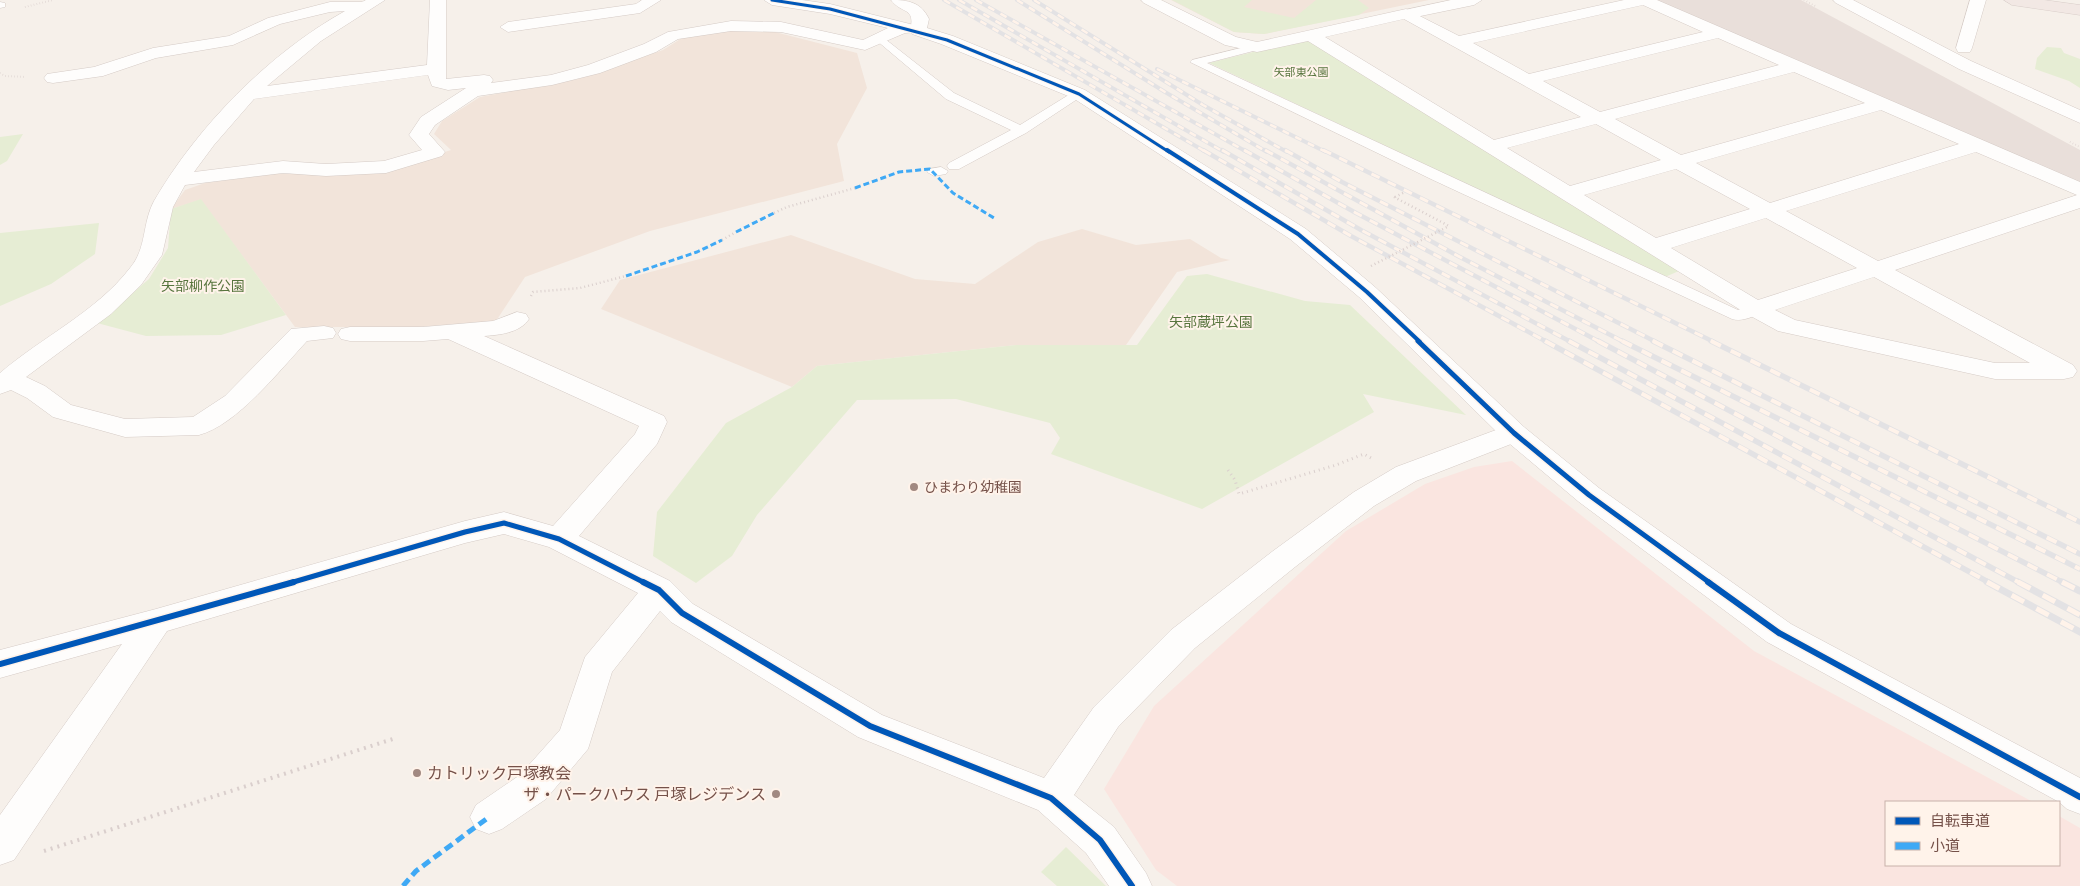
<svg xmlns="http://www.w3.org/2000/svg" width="2080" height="886" font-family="'Exo 2','Noto Sans JP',sans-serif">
<rect width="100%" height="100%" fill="#f6f0ea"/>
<!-- residential -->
<path fill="#f2e4da" d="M1171,0H1429L1264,34L1234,32Z
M729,31L775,32L857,53L867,88L837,144L844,181L650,231L525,277L496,321L418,327H295L201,200L171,209L185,190L205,183L275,174L383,172L451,150L434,134L442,121L480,97L578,79L663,50L682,38Z
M1082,229L1136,245L1190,239L1221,258L1230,260L1177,272L1126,345H1016L817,366L792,387L601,309L620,280L791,235L915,279L975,284L1038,242Z"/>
<!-- commercial -->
<path fill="#fae5e0" d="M1512,461L1754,651L2033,802H1886V865H2059V816L2080,828V886H1177L1156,870L1104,789L1154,706L1346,531L1425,484L1474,467Z"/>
<!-- industrial -->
<path fill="#e9dfda" d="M1650,0H1801L2080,150V185Z"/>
<!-- green -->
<path fill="#e6edd4" d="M1172,0H1252L1244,7L1294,18L1316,0H1358L1369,8L1359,15L1264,34L1234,32Z
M1305,39L1679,271L1665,277L1209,63Z
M2047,47L2061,48L2064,53L2080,59V88L2069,81L2035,69L2037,58Z
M23,134L7,161L0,165V137Z
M201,199L286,315L221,335L146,336L97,323L149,279L168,248L171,209Z
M99,223L95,254L51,284L0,306V233Z
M1207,274L1305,301L1350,305L1466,415L1363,394L1374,412L1202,509L1051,454L1060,438L1050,423L956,399L857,400L757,515L732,556L696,583L653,556L657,512L726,423L792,387L817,366L1016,345H1137L1187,276Z
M1066,847L1106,886H1057L1041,872Z"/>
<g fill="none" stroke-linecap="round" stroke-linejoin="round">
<defs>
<path id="service" d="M0,2L5,3V7L0,8Z
M880,35L954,93L1020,125L1075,91L1079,90L1085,94L1026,133L959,169H949L947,166L949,163L1011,130L946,99L876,40V36Z
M1257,44L1263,47L1261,49L1207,63L1738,310L1755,304L1763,309C1757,317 1741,322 1732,319L1433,180L1190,62L1192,60Z
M941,167L948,171L946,174L934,176L927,172L929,169Z"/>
<path id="minor" d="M366,0H385L321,41L267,86L427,65L430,0H446V79L484,75L490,76L493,80L491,83L551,75L588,65L644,44L668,32L731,21L781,22L863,40L888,28L830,14L772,5L764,0H802L830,4L910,24L917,26L919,29L917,32L905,33L865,50L781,32L731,31L678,39L656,52L600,73L552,85L478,96L435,125L429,134L445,152L442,156L386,173L326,176L283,173L185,185L173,207L162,255L141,285L111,314L26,377L45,386L71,405L125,419L193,417L225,396L291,329L324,326L333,328L336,333L333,338L307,341C280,370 237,425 199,435L125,437L53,417L27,398L11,390L0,394V373C42,337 96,312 130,268C147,248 142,223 154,201C197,127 268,54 345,11L330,12L280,24L233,45L156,58L103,76L53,83L47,82L44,78L47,74L94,67L153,48L229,36L268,18L330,2H362ZM428,75L432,86L448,90L466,88L421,117L409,135L422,150L384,161L326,164L283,161L194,172L214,145L254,99Z
M642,0H661L640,13L508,32L500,27L508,22L636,4Z
M1141,0H1161L1236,37L1257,42L1406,9L1459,36L1624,0H1657L2080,182V208L1895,270L2073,365L2077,371L2073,377L2064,379H1995L1778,331L1747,314L1308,41L1257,52L1225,45L1144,3ZM1643,5L1703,32L1529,74L1473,43ZM1404,19L1581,117L1494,140L1325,37ZM1718,38L1779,65L1600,112L1543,81ZM1794,72L1865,103L1681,155L1615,119ZM1881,110L1959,144L1770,203L1696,163ZM1596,124L1661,160L1570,186L1507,148ZM1976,152L2077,195L1878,261L1786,211ZM1676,169L1750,209L1656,238L1584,195ZM1766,218L1857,268L1758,300L1671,248ZM1874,277L2030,363H1995L1795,320L1775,310Z
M1970,0H1986L1972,48L1970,52H1958L1956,48Z
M517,312L526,314L529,319C520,333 499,335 484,336L664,416L667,422L657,444L579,536L670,581L693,604L882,715L1044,778L1094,707L1171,630L1273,551L1354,492L1396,467L1504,427L1514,424L1524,427L1528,433L1524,439L1416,481L1374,506L1295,567L1195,648L1118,727L1074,795L1114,827L1146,873L1152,886H1109L1086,853L1038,810L858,737L671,622L660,611L612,672L588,749L546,799L502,829L489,834L476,829L470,817L476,805L520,775L560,730L585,657L638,593L549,547L504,534L465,543L167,631L14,860L0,865V815L122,644L0,678V650L156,609L465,521L504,512L553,526L635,434L639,426L448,339L423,341H350L341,339L338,334L341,329L350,327H423L493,321Z"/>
<path id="tertiary" d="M891,0C908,0 921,2 929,19L927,28L953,36L1085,90L1306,229L1375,287L1524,427L1599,488L1791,624L2080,778V814L2067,809L2059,802L1767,642L1579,502L1504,439L1359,297L1290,239L1073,98L941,44L912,34L910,31C916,6 902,15 891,0Z
M1451,0H1482L1474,5L1406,19L1398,14L1400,11Z
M1833,0H1853L1971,61L2080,110V123L1959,69L1836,3Z"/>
<path id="trunk" d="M2004,0H2044L2080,5V15L2012,5Z"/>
</defs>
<!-- service casing -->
<use href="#service" stroke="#d5cbc6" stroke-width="1"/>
<!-- minor casing -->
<use href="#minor" stroke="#d5cbc6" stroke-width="1"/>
<!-- tertiary casing -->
<use href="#tertiary" stroke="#d5cbc6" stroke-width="1"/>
<!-- trunk casing -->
<use href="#trunk" stroke="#d8cdc9" stroke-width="1"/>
<!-- path-far3 -->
<path stroke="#dacfcd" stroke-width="2" stroke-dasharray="0.5 2.5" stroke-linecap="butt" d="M1804,0L1815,6
M25,7L53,0
M0,73L5,76L26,77
M2070,142L2080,147"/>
<!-- path-far2 -->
<path stroke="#dacfcd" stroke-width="2.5" stroke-dasharray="1 3" stroke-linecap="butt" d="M1394,197L1449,226
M1395,197L1409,190
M774,213L787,207L855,188
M722,240L736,232
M531,296L533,292L580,288L626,276"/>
<!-- path-far1 -->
<path stroke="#dacfcd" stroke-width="3" stroke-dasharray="1 4" stroke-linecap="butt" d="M1228,470L1235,480L1239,494L1336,465L1364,454L1371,458"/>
<!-- path -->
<path stroke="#dacfcd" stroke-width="4" stroke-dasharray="2 5" stroke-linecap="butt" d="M44,851L396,738"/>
<!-- service -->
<use href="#service" fill="#fefdfc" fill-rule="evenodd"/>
<!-- minor -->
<use href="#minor" fill="#fefdfc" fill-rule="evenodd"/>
<!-- tertiary -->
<use href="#tertiary" fill="#fefdfc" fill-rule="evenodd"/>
<!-- trunk -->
<use href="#trunk" fill="#f2e8e4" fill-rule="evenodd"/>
<defs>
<path id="rail-far3" d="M944,0L1206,152
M959,0L1224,152
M976,0L1247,152
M1017,0L1165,92L1267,152
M1034,0L1203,105L1287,152
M1157,69L1326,152"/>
<path id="rail-far2" d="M1203,150L1351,236L1547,342
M1222,150L1361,230L1571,342
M1244,150L1356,213L1600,342
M1265,150L1458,256L1624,342
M1285,150L1342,182L1656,342
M1323,150L1714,342"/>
<path id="rail-far1" d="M1545,341L1990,583
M1569,341L2020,583
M1598,341L1798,447L2064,583
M1622,341L2080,569
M1653,341L2080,554
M1711,341L2080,522"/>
<path id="rail" d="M1987,582L2080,632
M2018,582L2080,615
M2062,582L2080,591"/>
</defs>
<!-- rail-far3 casing -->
<use href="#rail-far3" stroke="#e3e2e4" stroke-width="4"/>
<!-- rail-far2 casing -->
<use href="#rail-far2" stroke="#e3e2e4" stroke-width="4.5"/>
<!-- rail-far1 casing -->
<use href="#rail-far1" stroke="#e3e2e4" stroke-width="5.5"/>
<!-- rail casing -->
<use href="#rail" stroke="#e3e2e4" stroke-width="7"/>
<!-- rail-far3 -->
<use href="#rail-far3" stroke="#fff3ea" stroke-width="2.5" stroke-dasharray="7" stroke-linecap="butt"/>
<!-- rail-far2 -->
<use href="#rail-far2" stroke="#fff3ea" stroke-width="3" stroke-dasharray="9" stroke-linecap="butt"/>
<!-- rail-far1 -->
<use href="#rail-far1" stroke="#fff3ea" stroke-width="4" stroke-dasharray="11" stroke-linecap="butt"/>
<!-- rail -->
<use href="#rail" stroke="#fff3ea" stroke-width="5" stroke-dasharray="14" stroke-linecap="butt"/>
<!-- path-bridge -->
<path stroke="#dacfcd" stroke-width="2.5" stroke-dasharray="1 3" stroke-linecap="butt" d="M1371,266L1449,226"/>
<!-- quiet-far1 -->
<path stroke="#3fa9f5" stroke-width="3" stroke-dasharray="6 3" stroke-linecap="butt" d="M855,188L899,172L930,169L953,193L994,218
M736,232L774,213
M626,276L697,252L722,240"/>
<!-- quiet -->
<path stroke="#3fa9f5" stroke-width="5" stroke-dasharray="9 5" stroke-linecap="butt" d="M403,886L416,871L489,817"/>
<defs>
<path id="cycleway-far3" d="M772,0L830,9L947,40L1079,94L1169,152"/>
<path id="cycleway-far2" d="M1167,150L1298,234L1367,292L1420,342"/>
<path id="cycleway-far1" d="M1418,341L1514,433L1589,495L1710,583
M290,583L465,532L504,523L559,539L645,583"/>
<path id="cycleway" d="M643,582L659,590L682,613L870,726L1051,798L1100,840L1132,886
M1708,582L1779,633L2080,797
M0,664L294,582"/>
</defs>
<!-- cycleway-far3 casing -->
<use href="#cycleway-far3" stroke="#fff3ea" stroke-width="5"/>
<!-- cycleway-far2 casing -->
<use href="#cycleway-far2" stroke="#fff3ea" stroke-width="6"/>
<!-- cycleway-far1 casing -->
<use href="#cycleway-far1" stroke="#fff3ea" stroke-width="8"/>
<!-- cycleway casing -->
<use href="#cycleway" stroke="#fff3ea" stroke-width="9"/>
<!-- cycleway-far3 -->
<use href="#cycleway-far3" stroke="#0057b8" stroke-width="3"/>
<!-- cycleway-far2 -->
<use href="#cycleway-far2" stroke="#0057b8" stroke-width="4"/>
<!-- cycleway-far1 -->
<use href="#cycleway-far1" stroke="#0057b8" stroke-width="5"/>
<!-- cycleway -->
<use href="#cycleway" stroke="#0057b8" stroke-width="6"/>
</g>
<!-- markers -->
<g fill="#a28981" stroke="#fff3ea" stroke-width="2">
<circle cx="914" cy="487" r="5"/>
<circle cx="417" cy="773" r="5"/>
<circle cx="776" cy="794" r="5"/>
</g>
<g text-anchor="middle" stroke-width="4" stroke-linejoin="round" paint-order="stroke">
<!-- far-park labels -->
<g font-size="11" fill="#58753e" stroke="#fff3ea">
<text x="1301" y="76">矢部東公園</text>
</g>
<!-- park labels -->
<g font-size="14" fill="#58753e" stroke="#fff3ea">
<text x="203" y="291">矢部柳作公園</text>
<text x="1211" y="327">矢部蔵坪公園</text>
</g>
<!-- poi labels -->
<g font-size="14" fill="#755149" stroke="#fff3ea" text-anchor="start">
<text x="924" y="492">ひまわり幼稚園</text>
</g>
<!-- near-poi labels -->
<g font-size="16" fill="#755149" stroke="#fff3ea" text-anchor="start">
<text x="427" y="779">カトリック戸塚教会</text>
<text x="766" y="800" text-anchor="end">ザ・パークハウス 戸塚レジデンス</text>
</g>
</g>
<!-- legend -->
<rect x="1885" y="801" width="175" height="65" fill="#fff3ea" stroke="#c8b2aa"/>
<rect x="1895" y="817" width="25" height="8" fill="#0057b8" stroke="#c8b2aa"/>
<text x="1930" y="826" font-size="15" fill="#755149">自転車道</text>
<rect x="1895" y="842" width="25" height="8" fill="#3fa9f5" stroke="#c8b2aa"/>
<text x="1930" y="851" font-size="15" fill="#755149">小道</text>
</svg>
